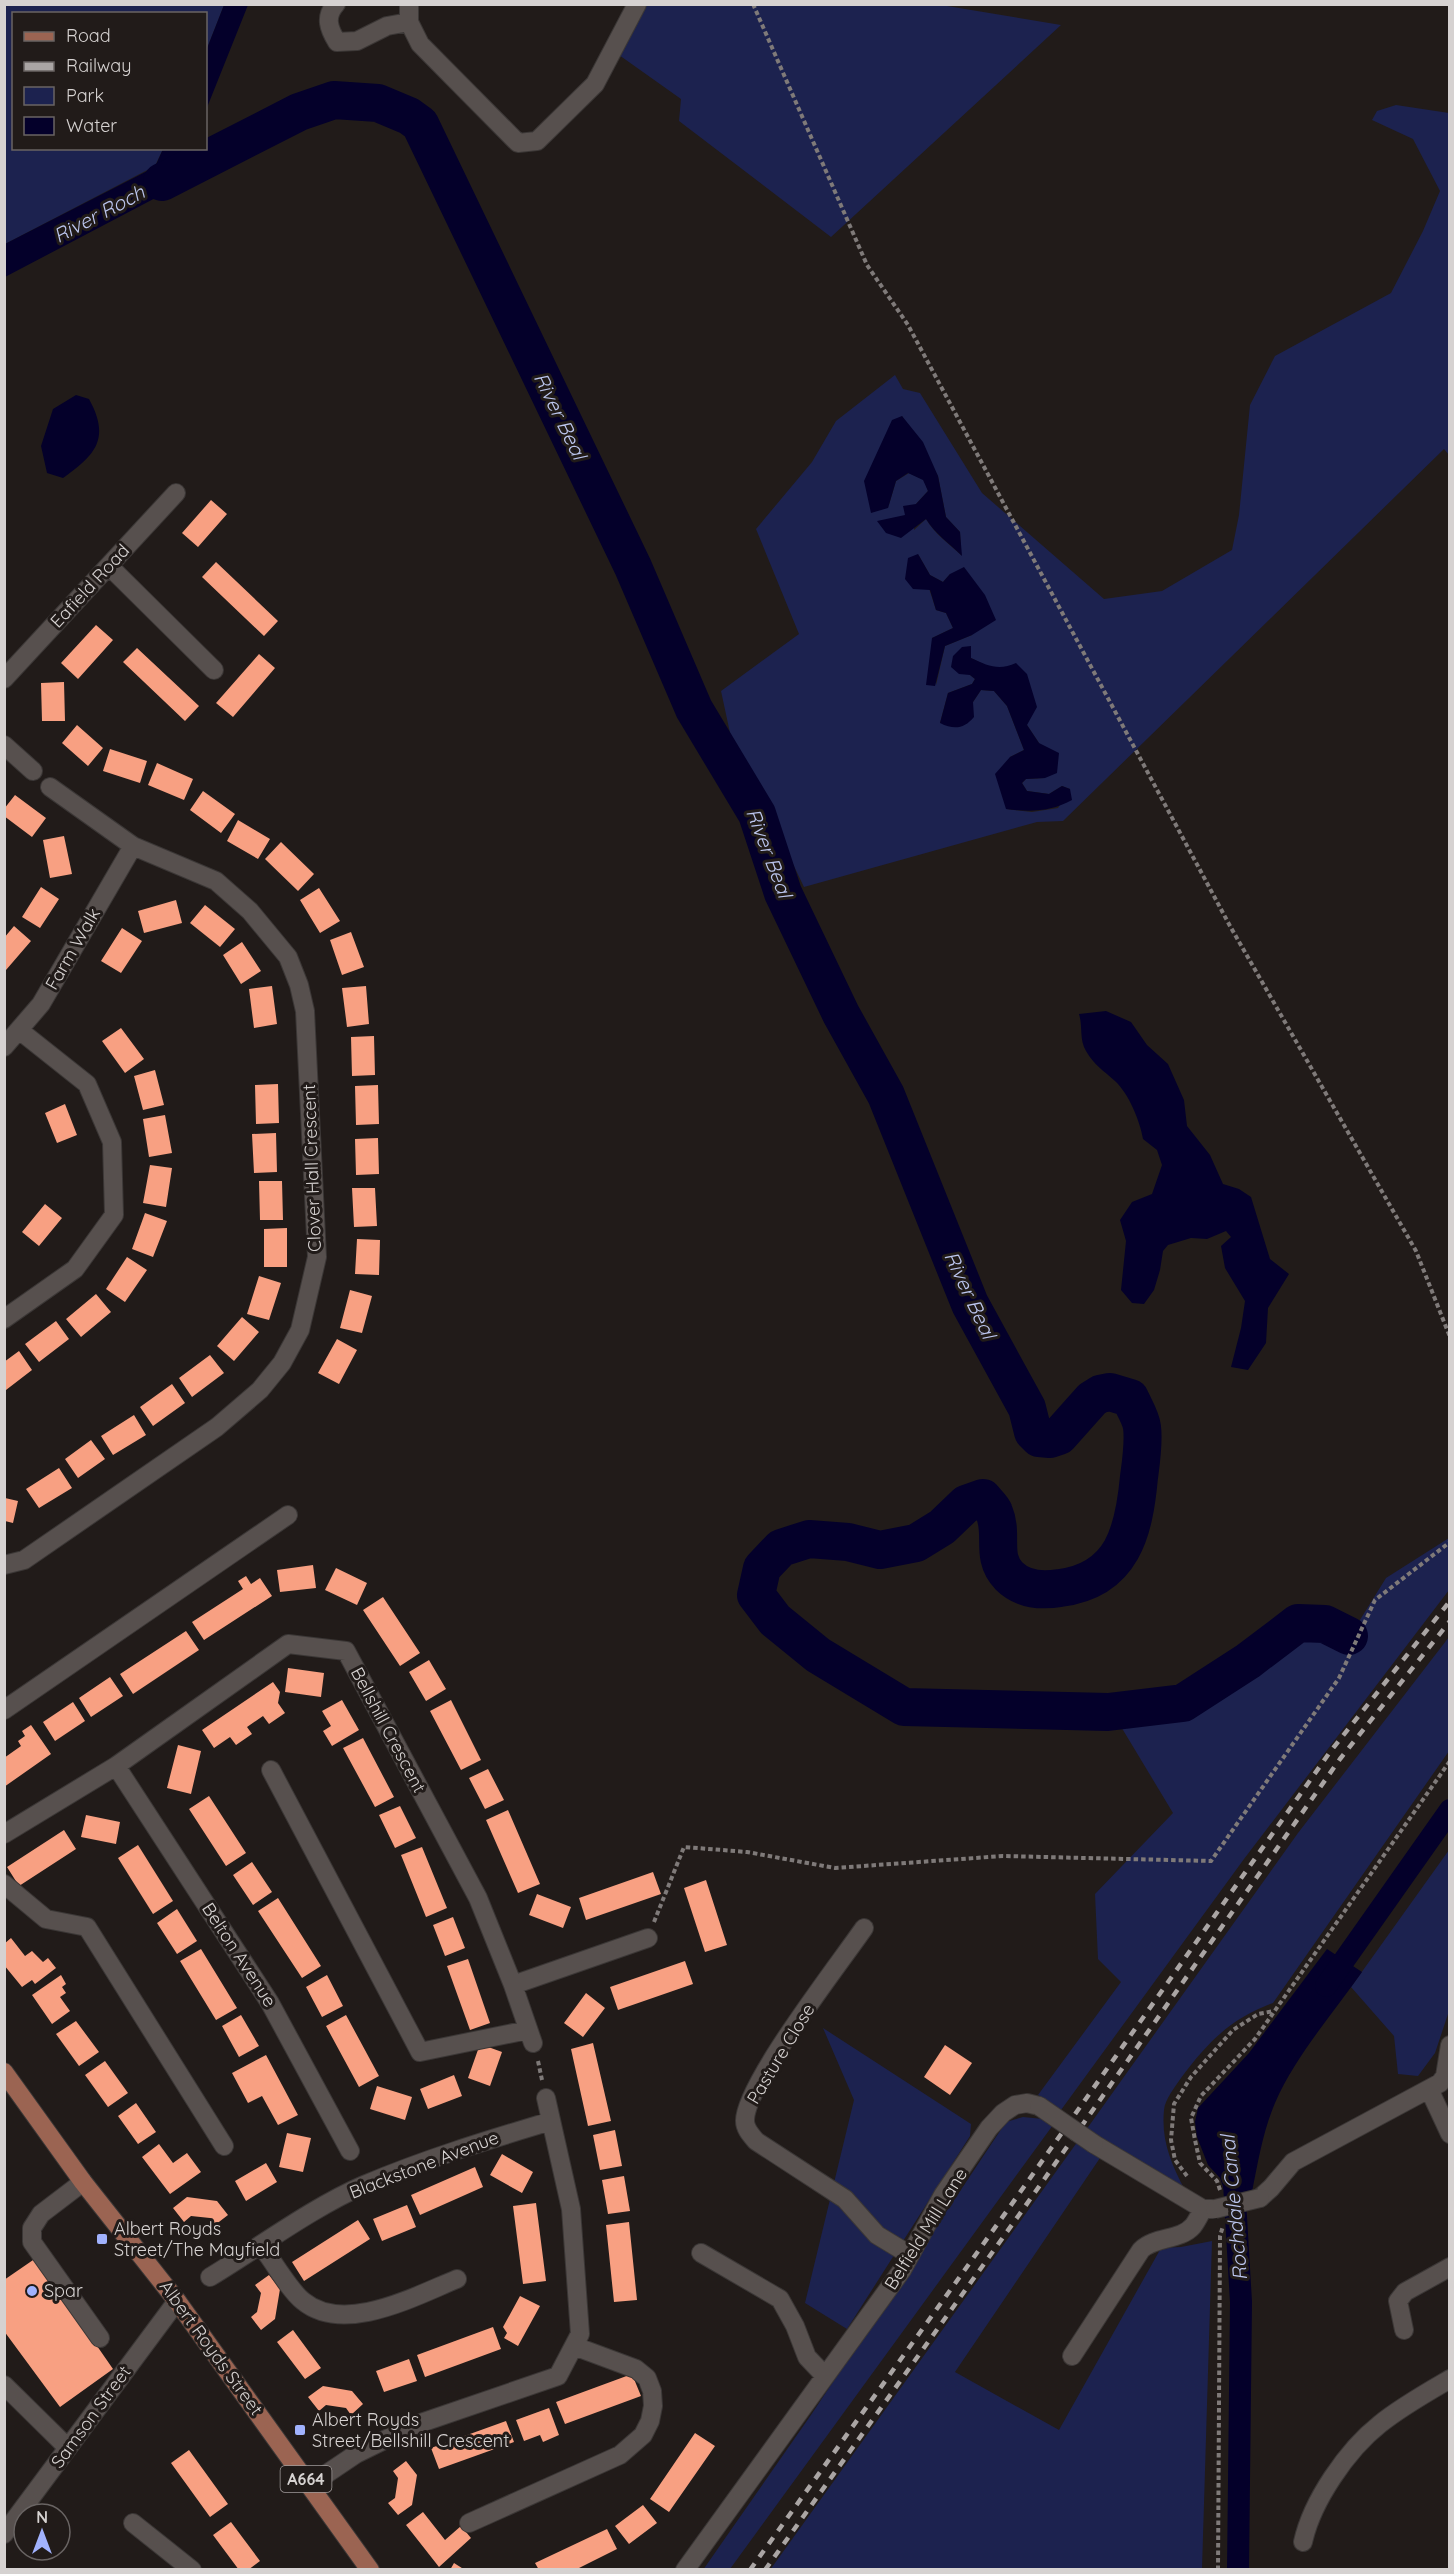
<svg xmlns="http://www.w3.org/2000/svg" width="1454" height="2574" font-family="Quicksand,sans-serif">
<rect width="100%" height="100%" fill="#211b19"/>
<!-- green -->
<path fill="#1c224f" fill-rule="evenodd" d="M5,5H224L206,51V14H14V148L163,149L155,166L5,244Z
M646,5H941L1061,25L831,237L679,121L681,99L619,55Z
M1396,105L1449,113V455L1444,449L1063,821L1037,822L804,887L779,835L735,756L721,691L799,634L756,529L812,462L836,421L895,375L903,389L920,393L982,493L1104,599L1162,591L1232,550L1239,515L1250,405L1275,356L1391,293L1423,231L1440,191L1413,139L1372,120L1377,111ZM902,416L938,476L946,517L960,532L961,555C948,543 934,533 926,519L914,530L916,504L928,491L924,480L909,473L896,481L888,508ZM918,554L930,575L943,582L950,574L972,635L945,646L936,685L932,638L953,628L946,613L936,610ZM971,658L987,666L1004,669L1027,725L1039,743L1045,778L1026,779L1022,783L1027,791L1049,794L1062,786L1070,789L1058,808L1032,812L1006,809L1010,757L1024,750L1007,706L994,691L981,690L973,702L940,723L948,693L972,684L975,679L970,675Z
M1449,1538V1590L1244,1859L1061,2110L1038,2095L1121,1982L1098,1959L1095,1894L1173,1813L1120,1725L1169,1723L1204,1709L1260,1670L1300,1634L1314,1629L1327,1633L1345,1644L1386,1578Z
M1449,1637V1751L1273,2003C1230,2019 1208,2042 1181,2078C1175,2087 1165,2099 1164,2110C1161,2140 1171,2164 1185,2190L1086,2130L1298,1833Z
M1449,1850V2011L1435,2053L1418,2076L1398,2074L1394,2036L1351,1987Z
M823,2028L971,2124L970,2136L847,2329L805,2303L854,2100Z
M1023,2117L1043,2119L1053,2125L730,2569L703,2570L811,2415L1006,2122Z
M1078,2141L1100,2158L955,2372L1059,2430L1161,2248L1181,2247L1212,2241L1202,2569L770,2570Z"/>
<!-- water -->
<path fill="#04002a" d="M224,5H248L206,110V51Z
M163,149H190L173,185L163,194L5,277V244L155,167Z
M76,395L89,399C111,439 95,455 63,478L47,473L41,446L53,409Z
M902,416L923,442L938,476L946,517L960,532L962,556C949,543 935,534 926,519L901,538L886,533L877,521L905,515L903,506L916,504L928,491L923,480L908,473L896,481L888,508L871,513L864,481L892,420Z
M918,554L930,575L943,582L950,574L964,567L985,595L996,620L972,635L945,646L935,686L926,685L932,638L953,628L946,613L936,610L930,590L913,589L905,579L908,558Z
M971,646V658C988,666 999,671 1016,663L1027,674L1037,707L1027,725L1039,743L1059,753L1057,773L1045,778L1026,779L1022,783L1027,791L1049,794L1062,786L1070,789L1072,800C1050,812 1030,812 1006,809L995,774L1010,757L1024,750L1007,706L994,691L981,690L973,702L974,717C964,729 954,730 940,723L948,693L972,684L975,679L970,675L959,674L951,667L953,656L962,647Z
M1106,1011L1131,1022L1147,1045L1168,1064L1184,1100L1187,1126L1210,1155L1223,1184L1239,1189L1251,1197L1270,1259L1289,1274L1268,1308L1266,1343L1248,1370L1231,1367L1241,1328L1245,1301L1225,1268L1221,1246L1231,1237L1226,1231L1207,1239L1191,1238L1168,1245L1163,1251L1160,1270L1154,1290L1144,1304L1132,1303L1121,1290L1126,1241L1120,1220L1132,1202L1152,1194L1162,1165L1157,1150L1143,1139C1140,1121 1129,1094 1115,1081C1103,1070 1095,1066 1086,1051C1079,1039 1083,1027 1079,1014Z
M1327,1949L1362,1972C1332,2015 1296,2055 1275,2103C1263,2131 1258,2162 1252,2192L1227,2198L1220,2178L1208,2165L1197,2137L1195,2122L1198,2108L1249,2053Z"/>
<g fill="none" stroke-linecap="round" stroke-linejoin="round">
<!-- canal -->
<path stroke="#04002a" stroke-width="22" d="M1326,1986L1450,1810
M1234,2183L1241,2302L1238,2570"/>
<!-- river -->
<path stroke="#04002a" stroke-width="38" d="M162,182L299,112L334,100L378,103L409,116L420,124L633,567L694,709L757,814L783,893L841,1014L886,1095L970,1304L1027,1408L1033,1432L1039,1438L1050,1439L1059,1436L1092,1399L1100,1394L1110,1392L1130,1398C1134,1407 1141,1418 1142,1427C1144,1443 1141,1462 1139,1477C1134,1531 1123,1580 1060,1588C1042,1591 1023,1590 1009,1576C990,1556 1004,1535 994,1512C992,1507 986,1502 983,1498L966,1504L942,1527L916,1543L880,1550L848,1542L809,1539L781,1548L762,1568L756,1595L775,1620L818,1655L904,1707L1108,1712L1183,1703L1248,1661L1298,1623L1325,1624L1349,1636"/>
</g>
<!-- building -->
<path fill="#f8a082" d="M211,500L227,514L198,547L182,533Z
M216,562L278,621L264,636L202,577Z
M96,625L113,640L78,679L61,663Z
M137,648L199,706L185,721L123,662Z
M259,654L275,668L233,717L216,703Z
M64,682L65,721H42L41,683Z
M77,725L103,748L88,766L62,743Z
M110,749L147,761L140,783L103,771Z
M157,763L193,779L184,800L148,785Z
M203,791L235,814L221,833L190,810Z
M15,795L46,818L32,837L4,816V809Z
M238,820L270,839L258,859L227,841Z
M64,836L72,874L50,878L43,840Z
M281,842L314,874L298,891L265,859Z
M41,887L59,899L40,928L22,917Z
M319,888L340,921L320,933L300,900Z
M176,900L182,923L144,933L138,911Z
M205,905L235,929L220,947L190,923Z
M14,926L31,941L6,970L4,938Z
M122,928L142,941L121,973L101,961Z
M351,932L364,967L342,975L330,940Z
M242,942L261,971L241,984L223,955Z
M272,986L277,1024L254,1028L249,989Z
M366,986L369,1024L347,1027L342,988Z
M121,1028L144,1059L125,1073L102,1041Z
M374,1036L375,1075L352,1076L351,1037Z
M155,1070L164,1105L143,1110L134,1076Z
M278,1084L279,1123L256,1124L255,1085Z
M378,1085L379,1124L356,1125L355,1086Z
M65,1104L77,1135L57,1143L45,1113Z
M165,1115L172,1153L149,1157L143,1119Z
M276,1133L277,1172L254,1173L252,1134Z
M378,1138L379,1174L356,1175L355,1139Z
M150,1165L172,1168L166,1207L143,1203Z
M259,1181H282L283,1220H260Z
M352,1188H375L377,1226L354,1227Z
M45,1204L62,1218L39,1246L22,1232Z
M145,1213L167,1221L153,1257L132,1249Z
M287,1228V1267H264V1229Z
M357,1239L380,1240L379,1275L355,1274Z
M127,1257L147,1270L125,1302L106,1289Z
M259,1276L281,1283L269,1320L247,1314Z
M350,1290L372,1296L362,1333L340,1328Z
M96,1294L111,1312L81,1337L66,1319Z
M242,1317L259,1332L234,1361L217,1346Z
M56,1321L69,1339L39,1362L25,1344Z
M337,1339L357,1350L339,1384L318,1373Z
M19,1351L32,1370L6,1390L4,1362Z
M210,1355L224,1373L192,1397L179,1378Z
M172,1384L185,1403L153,1426L140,1407Z
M134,1415L146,1435L113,1455L101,1436Z
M91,1440L105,1459L78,1478L65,1459Z
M59,1468L72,1488L39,1508L26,1489Z
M5,1498L18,1501L13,1523L5,1521Z
M313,1565L316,1588L280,1592L277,1570Z
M336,1568L367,1583L357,1605L325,1590Z
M246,1576L251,1584L260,1578L272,1596L204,1640L192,1622L243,1589L238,1581Z
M383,1597L420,1653L400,1666L363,1610Z
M186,1631L199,1650L133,1694L120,1674Z
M429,1660L446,1689L426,1701L409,1672Z
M288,1668L324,1673L321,1697L285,1692Z
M110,1677L123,1696L91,1717L79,1698Z
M273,1682L280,1692L278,1703L285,1713L269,1724L263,1716L247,1727L252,1734L236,1745L230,1737L214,1748L202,1730Z
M342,1700L359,1730L332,1746L323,1731L331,1726L322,1711Z
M451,1700L481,1760L461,1770L430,1711Z
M73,1702L85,1721L55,1741L43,1722Z
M31,1725L51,1754L4,1787V1758L21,1746L18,1741L25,1736L22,1731Z
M363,1738L394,1797L375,1807L343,1748Z
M178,1745L201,1751L191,1794L167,1788Z
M488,1769L504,1800L485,1809L469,1778Z
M209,1796L246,1853L226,1866L189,1809Z
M400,1806L416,1838L395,1848L379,1815Z
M508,1810L540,1884L518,1893L486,1820Z
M86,1815L120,1822L116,1844L81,1837Z
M64,1830L76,1849L19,1886L7,1867Z
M138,1845L173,1901L153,1914L118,1858Z
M422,1847L447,1908L426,1917L401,1855Z
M252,1862L272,1892L253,1905L233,1875Z
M653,1872L661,1894L586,1920L579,1898Z
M706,1880L727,1945L705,1952L684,1888Z
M537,1894L571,1907L563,1928L529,1915Z
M278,1898L321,1966L302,1978L258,1911Z
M177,1909L197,1941L177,1954L157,1923Z
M453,1917L465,1948L445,1956L433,1925Z
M11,1938L25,1956L32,1951L43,1962L48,1958L56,1968L35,1984L32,1980L22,1987L4,1965V1944Z
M201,1949L237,2008L216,2020L180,1961Z
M468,1959L490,2023L470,2030L447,1966Z
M685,1961L693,1984L618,2010L610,1987Z
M61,1975L66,1984L62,1987L66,1993L60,1997L70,2011L52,2024L32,1995Z
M327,1975L343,2006L322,2017L306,1987Z
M586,1993L605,2008L583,2037L564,2023Z
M241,2015L259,2046L239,2057L222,2026Z
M346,2015L379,2076L359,2087L326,2026Z
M76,2021L99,2052L79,2066L56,2034Z
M593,2043L611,2121L588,2126L571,2049Z
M480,2044L502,2052L490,2086L468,2078Z
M945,2045L972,2063L950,2095L924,2077Z
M266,2055L298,2115L278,2125L262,2096L248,2103L232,2073Z
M105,2061L128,2093L108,2107L85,2075Z
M454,2075L462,2096L428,2109L420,2089Z
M377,2086L412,2097L405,2120L370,2109Z
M136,2103L156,2132L138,2144L118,2116Z
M615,2130L622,2166L600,2170L593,2135Z
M287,2133L311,2138L303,2172L279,2167Z
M159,2144L173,2163L187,2153L201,2172L170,2194L142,2157Z
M502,2154L533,2172L522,2193L490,2175Z
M266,2163L277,2182L246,2201L235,2181Z
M475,2167L483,2187L420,2215L411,2195Z
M624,2176L630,2211L608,2214L602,2180Z
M187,2197L217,2201L228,2215L215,2225L210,2218L191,2216L184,2222L173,2208Z
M536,2203L546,2281L523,2284L513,2206Z
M407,2205L416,2227L382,2241L373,2219Z
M358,2220L370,2239L304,2281L292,2262Z
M629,2222L637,2300L614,2302L606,2225Z
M36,2258L113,2369L60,2407L4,2331V2280Z
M269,2275L280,2289L275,2319L261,2330L251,2317L257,2312L261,2293L255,2285Z
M520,2296L540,2306L518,2346L504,2338L507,2333L503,2327Z
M493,2327L501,2349L425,2377L417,2355Z
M293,2330L321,2368L305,2379L277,2342Z
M409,2359L417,2381L384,2392L376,2371Z
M632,2374L641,2396L565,2424L556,2402Z
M323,2386L352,2391L363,2404L351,2415L346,2408L326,2405L319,2411L308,2397Z
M549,2408L559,2435L543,2442L540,2435L524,2441L516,2420Z
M506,2421L514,2442L439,2469L431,2448Z
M695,2433L715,2446L669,2512L650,2499Z
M189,2450L228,2504L210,2517L171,2463Z
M406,2461L417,2475L412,2505L398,2515L388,2503L395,2498L398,2478L393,2471Z
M643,2505L657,2523L629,2544L615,2526Z
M423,2512L445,2540L461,2526L471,2538L439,2567L406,2525Z
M231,2522L260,2561L248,2570H239L213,2535Z
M607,2529L617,2549L575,2570H539L535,2563Z
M454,2563L465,2570H450Z"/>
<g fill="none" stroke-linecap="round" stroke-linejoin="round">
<defs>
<path id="minor" d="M336,4C324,17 329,29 337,42L357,41L387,26L409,22
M409,4V22L420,44L518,143L537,141L595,84L637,4
M109,566L214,670
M4,679L176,493
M4,745L33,771
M4,1047L41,1004L133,846
M4,1319L75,1269L114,1215L112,1142L87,1084L19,1030
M4,1565L24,1560L217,1427L260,1390L282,1363L300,1330L317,1257L305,1011L299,985L288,957L250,911L216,881L133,846L50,787
M4,1710L288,1515
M116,1766L270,2003L350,2151
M271,1770L420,2052L528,2030
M4,1834L116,1766L288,1644L346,1651L478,1898L513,1985L533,2043
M4,1884L46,1919L87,1927L224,2146
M864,1928C840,1963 744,2086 745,2121C745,2129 751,2135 756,2141L845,2199L877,2235L910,2255
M513,1985L648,1938
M1429,2089L1450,2134
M1094,2144L1203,2209H1213
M83,2182L41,2214L32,2228V2242L100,2338
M1260,2198L1271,2188L1293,2162L1440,2083L1445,2076L1450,2045
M261,2245C272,2260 290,2291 303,2301C344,2335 415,2296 457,2279
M701,2253L780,2299L795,2326L807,2357L825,2376
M210,2277C258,2248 313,2207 364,2185C425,2159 488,2140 551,2121
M1404,2330L1398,2301L1405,2292L1450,2267
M1072,2356L1141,2250C1155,2236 1180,2241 1193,2226C1197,2221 1200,2214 1203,2209
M4,2385L68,2448
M310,2485L356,2454L415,2425L558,2376L580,2334L571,2209L546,2098
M133,2523L192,2570
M469,2523L620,2455L643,2435L650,2421L653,2406L652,2391L647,2378L636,2369L574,2346
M4,2534L177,2301
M1303,2542C1312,2501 1347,2450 1380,2424C1401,2407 1426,2393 1450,2379
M685,2570L902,2270L943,2195L989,2128L1003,2113L1015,2105L1027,2103L1039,2106"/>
<path id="major" d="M4,2072L83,2182L177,2301L370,2570"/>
</defs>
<!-- minor casing -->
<use href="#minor" stroke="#3b3736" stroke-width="20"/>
<!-- major casing -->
<use href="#major" stroke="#3b3736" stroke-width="20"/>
<!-- path -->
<path stroke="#7f7a79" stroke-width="4" stroke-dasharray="4.5 3" stroke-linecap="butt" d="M753,4L867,265L908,325L1230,926L1416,1251L1450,1337
M654,1922L684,1847L747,1852L835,1868L1003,1856L1211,1861L1339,1678L1375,1600L1450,1542
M538,2061L542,2080
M1187,2176L1175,2160L1171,2140L1174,2104L1191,2077L1233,2030L1258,2014L1274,2011
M1220,2190L1217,2181L1200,2163L1195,2140L1191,2118L1201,2096L1255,2039L1450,1761
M1218,2570L1220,2236L1223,2226"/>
<!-- minor -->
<use href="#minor" stroke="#57504e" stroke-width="18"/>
<!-- major -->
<use href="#major" stroke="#9b6452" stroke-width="18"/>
<!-- rail -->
<path stroke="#aaa5a4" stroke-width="4.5" stroke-dasharray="8 8" stroke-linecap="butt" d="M750,2570L1009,2208L1330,1752L1450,1601
M765,2570L1019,2215L1340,1759L1450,1621"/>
<defs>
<path id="minor-bridge" d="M1039,2106L1094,2144
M1215,2209L1260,2198"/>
</defs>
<!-- minor-bridge casing -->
<use href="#minor-bridge" stroke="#3b3736" stroke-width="20" stroke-linecap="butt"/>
<!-- minor-bridge -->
<use href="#minor-bridge" stroke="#57504e" stroke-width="18"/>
</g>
<!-- markers -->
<g fill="#a1b2fd" stroke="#211b19" stroke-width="2">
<rect x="96" y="2233" width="12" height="12" rx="3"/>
<circle cx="32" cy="2291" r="6"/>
<rect x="294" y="2424" width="12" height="12" rx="3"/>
</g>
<g text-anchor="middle" stroke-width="6" stroke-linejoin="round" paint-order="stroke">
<!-- shield labels -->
<rect fill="#211b19" stroke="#a09b9a" stroke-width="1.5" x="280.5" y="2466" width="51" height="26" rx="4.5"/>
<g font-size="16" font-weight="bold" fill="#d6d2d1">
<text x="306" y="2485">A664</text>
</g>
<!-- street labels -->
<g font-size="18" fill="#d6d2d1" stroke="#211b19">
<text transform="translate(90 586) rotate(-47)" y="6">Eafield Road</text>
<text transform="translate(73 949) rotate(-60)" y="6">Farm Walk</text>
<text transform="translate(312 1168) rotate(-92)" y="6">Clover Hall Crescent</text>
<text transform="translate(388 1730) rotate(62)" y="6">Bellshill Crescent</text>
<text transform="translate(239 1955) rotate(57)" y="6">Belton Avenue</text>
<text transform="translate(781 2054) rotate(-59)" y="6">Pasture Close</text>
<text transform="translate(424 2165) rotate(-21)" y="6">Blackstone Avenue</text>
<text transform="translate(926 2229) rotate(-58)" y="6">Belfield Mill Lane</text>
<text transform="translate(211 2348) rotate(54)" y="6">Albert Royds Street</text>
<text transform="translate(91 2417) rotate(-54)" y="6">Samson Street</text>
</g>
<!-- poi labels -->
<g font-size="18" fill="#d6d2d1" stroke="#211b19" text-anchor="start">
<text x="114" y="2235">Albert Royds<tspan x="114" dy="21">Street/The Mayfield</tspan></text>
<text x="44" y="2297">Spar</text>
<text x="312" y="2426">Albert Royds<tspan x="312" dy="21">Street/Bellshill Crescent</tspan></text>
</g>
<!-- water labels -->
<g font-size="20" font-style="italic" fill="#bcc6ef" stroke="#211b19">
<text transform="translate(99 214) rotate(-28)" y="7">River Roch</text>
<text transform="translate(560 416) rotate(64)" y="7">River Beal</text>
<text transform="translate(769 853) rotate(69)" y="7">River Beal</text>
<text transform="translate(970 1295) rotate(65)" y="7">River Beal</text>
<text transform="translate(1234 2208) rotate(-95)" y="7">Rochdale Canal</text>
</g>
</g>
<!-- border -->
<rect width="1454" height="2574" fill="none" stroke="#d6d2d1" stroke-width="12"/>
<!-- legend -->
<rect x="12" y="12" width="195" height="138" fill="#211b19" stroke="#696463" stroke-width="1.5"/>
<rect x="24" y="32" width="30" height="9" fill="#9b6452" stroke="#696463" stroke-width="1.5"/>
<text x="66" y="42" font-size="18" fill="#d6d2d1">Road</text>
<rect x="24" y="62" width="30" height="9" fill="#aaa5a4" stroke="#696463" stroke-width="1.5"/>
<text x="66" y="72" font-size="18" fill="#d6d2d1">Railway</text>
<rect x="24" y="87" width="30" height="18" fill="#1c224f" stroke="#696463" stroke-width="1.5"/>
<text x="66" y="102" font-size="18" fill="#d6d2d1">Park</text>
<rect x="24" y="117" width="30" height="18" fill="#04002a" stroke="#696463" stroke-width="1.5"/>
<text x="66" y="132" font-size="18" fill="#d6d2d1">Water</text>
<!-- north arrow -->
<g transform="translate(42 2532)"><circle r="28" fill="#211b19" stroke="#696463" stroke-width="1.5"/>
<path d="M0-4.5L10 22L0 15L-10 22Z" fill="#a1b2fd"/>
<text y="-9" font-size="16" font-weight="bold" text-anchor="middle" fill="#d6d2d1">N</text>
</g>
</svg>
